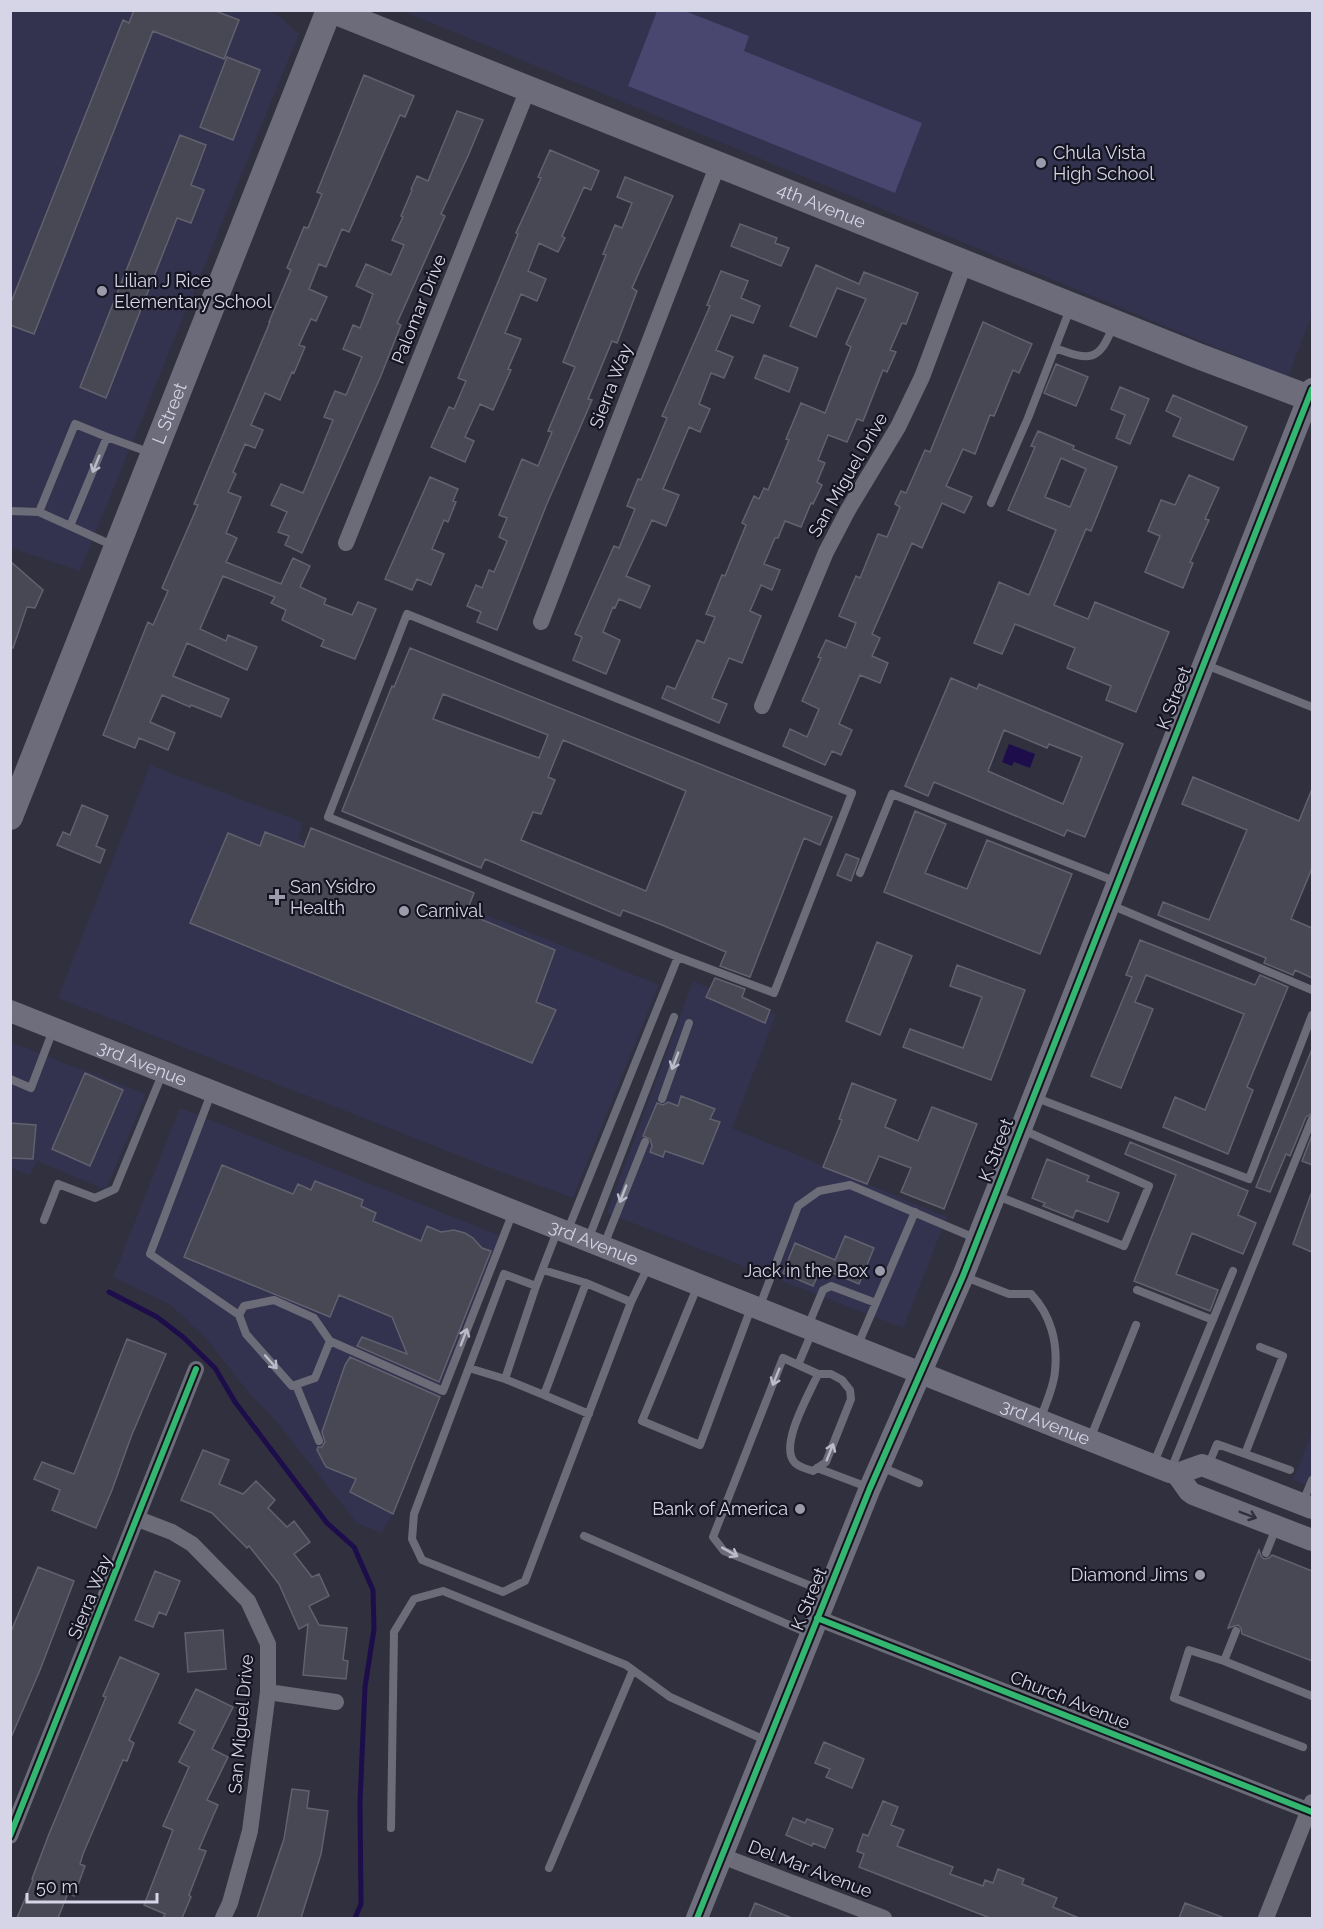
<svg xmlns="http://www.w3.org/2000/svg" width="1323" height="1929" font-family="Raleway,sans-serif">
<rect width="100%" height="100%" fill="#31303f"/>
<!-- built -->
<path fill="#33324f" d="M266,10L279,16L299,34L80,571L11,548V11Z
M403,11H1312V315L1288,377Z
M150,765L302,822L299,839L659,985L573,1198L480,1164L58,998Z
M693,981L776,1015L732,1128L947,1217L903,1328L607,1213Z
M10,1042L146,1094L106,1190L37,1161L30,1175L11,1168Z
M180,1108L503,1237L393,1514L381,1533L357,1523L275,1420L249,1393L206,1338L169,1304L113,1277Z
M1312,1432V1488L1293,1480Z"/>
<!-- green -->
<path fill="#494670" d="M657,11H685L749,36L744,51L922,123L895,193L628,86Z"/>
<!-- water -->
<path fill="#1d0d4b" d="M1009,744L1035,754L1030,768L1014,762L1012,766L1002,762Z"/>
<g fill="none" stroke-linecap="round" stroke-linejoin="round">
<!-- stream -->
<path stroke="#1d0d4b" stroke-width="5" d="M109,1292L157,1317L183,1337L215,1368L235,1402L327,1523L354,1547L373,1590L374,1629L365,1687L360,1802L361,1904L355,1918"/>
</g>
<!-- building -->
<path fill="#484754" stroke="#62616e" stroke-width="1.5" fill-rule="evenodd" d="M134,10H213L239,20L224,59L153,31L34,334L10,325V305L123,20L129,23Z
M227,57L260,70L233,140L200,127Z
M364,75L414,96L405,117L400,115L349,232L342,229L326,267L319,264L309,289L327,297L316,321L311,319L299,345L305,347L294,373L292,372L280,400L265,393L251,425L263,430L255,448L245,444L233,472L236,474L228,492L241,497L226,533L237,538L226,562L281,584L293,558L310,566L300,587L326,599L324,604L352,615L358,602L376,609L355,659L321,646L324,640L282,620L286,610L271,603L275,597L223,576L200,629L226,641L228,635L257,647L247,670L187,643L173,676L229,699L221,717L191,705L190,707L162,695L150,722L175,733L168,750L139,738L135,748L103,735L148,622L153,625L168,591L162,588L198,505L194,504L270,322H269L291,270L287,268L304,227L308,228L322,194L317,192Z
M457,111L483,120L468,156L441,214L445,216L397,323L401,325L380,378L302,553L285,545L289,536L278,532L287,512L271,505L281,484L303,493L333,420L324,417L335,391L346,395L362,357L343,349L353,325L360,328L373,294L356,286L366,264L391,275L404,245L392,240L403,217L401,216L412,190L411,189L417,176L428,181Z
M180,135L206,145L191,185L204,190L191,223L177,218L106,398L80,387Z
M550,150L599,171L591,190L584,187L562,236L565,238L558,252L539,243L528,271L546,279L537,301L521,294L505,333L521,339L508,369L511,370L493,410L480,404L465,437L474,441L465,462L431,447L449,407L454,409L466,381L458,378L518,234L516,233L541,178L538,177Z
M625,177L673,196L632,288L637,291L617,343L612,341L588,399L592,400L546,506L497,630L477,622L481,612L467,606L476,585L482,588L489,570L494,572L507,541L499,537L507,518L499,515L522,459L538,466L552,432L548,431L575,367L563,362L606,255L603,254L615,225L622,228L632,203L617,197Z
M740,224L777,238L775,243L789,248L781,266L731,246Z
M816,265L859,284L864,272L918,293L906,324L902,323L890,350L896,352L887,372L883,370L863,421L857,419L847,442L828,435L818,460L825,463L817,482L822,485L813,504L811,503L801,527L785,521L778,538H775L764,564L780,570L772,590L761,585L750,611L761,616L742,663L729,658L712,698L727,704L719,723L662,698L667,686L675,689L697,640L704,643L715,617L706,614L722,575L725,576L746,525L742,523L754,496L759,499L764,488L768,490L789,440L786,439L801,403L825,413L851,347L846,344L866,299L837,288L816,337L790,326Z
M721,271L748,281L741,298L760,306L753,323L731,315L716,350L733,357L724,378L711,373L699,404L710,409L700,432L689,427L663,489L679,495L666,526L652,520L626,576L650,586L640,608L619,599L615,608L613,607L603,632L620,640L606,674L573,660L582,637L575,634L614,546L619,548L635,509L627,506L638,479L641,480L667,418L662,416L710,306L707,305Z
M983,322L1032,344L1019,373L1013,370L994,416L990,415L975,454L963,449L946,486L972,497L964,513L942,503L922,548L912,543L872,634L880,638L872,656L888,663L880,683L860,675L839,724L852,730L841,755L832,751L825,765L783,746L790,729L807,737L819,709L802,701L821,658L818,657L826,640L846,648L856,623L839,616L856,576L860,578L878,534L887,537L900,507L895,504L901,491L906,493L925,450L930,452Z
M764,355L798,368L789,392L755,378Z
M1056,364L1088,377L1076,406L1044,393Z
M1120,387L1149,399L1130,444L1116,438L1125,415L1111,409Z
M1173,395L1247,427L1233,460L1173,436L1181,418L1166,411Z
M1038,431L1074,446L1073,449L1117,467L1091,531L1086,529L1054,605L1088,619L1095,602L1169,632L1136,712L1106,700L1111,686L1067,668L1075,648L1015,624L1002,654L974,643L999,582L1029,595L1056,530L1008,510L1035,447L1031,446ZM1061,458L1086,469L1070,507L1045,497Z
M1189,475L1219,488L1205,519L1209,520L1190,562L1193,563L1183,588L1145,572L1160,536L1148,531L1161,500L1175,505Z
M430,477L458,489L453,501L456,502L448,522L444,520L432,549L444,554L431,585L417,579L412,590L385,579Z
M10,561L43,590L35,608L27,607L13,648H10Z
M410,648L832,817L820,845L804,838L750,977L720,966L726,952L662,925L623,910L620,916L485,859L481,868L342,811L392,686L394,687ZM443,694L548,735L539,758L433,719ZM563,740L686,791L646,891L521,840L533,812L541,814L555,780L548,777Z
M951,678L977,689L979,684L1123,744L1085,837L1067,830L1064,836L934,782L928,796L905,786ZM1004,730L1047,748L1049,744L1082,757L1063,804L988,771Z
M1193,777L1299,821L1312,789V868L1291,919L1312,928V978L1295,970L1293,975L1264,963L1266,958L1158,915L1163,902L1209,920L1247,830L1182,804Z
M82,805L108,816L96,846L105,850L100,863L57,845L63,832L70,835Z
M915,811L946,824L925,873L967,889L987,840L1072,874L1040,954L884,892Z
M311,828L472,892L474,893L466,913L555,950L536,1002L556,1010L532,1063L190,923L228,833L260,846L265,832L304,847Z
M846,854L859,859L851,881L837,875Z
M1140,940L1255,985L1260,975L1288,987L1247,1087L1253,1090L1228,1154L1163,1127L1175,1097L1205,1110L1244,1014L1146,975L1135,1002L1153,1009L1121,1088L1091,1076L1132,977L1126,975Z
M877,942L912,956L880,1035L846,1021Z
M957,965L1025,990L991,1080L903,1047L910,1029L963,1048L982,997L950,986Z
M715,978L745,989L742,997L770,1010L765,1023L706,997Z
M1312,1049V1113L1306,1117L1290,1156L1286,1154L1270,1192L1256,1187Z
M85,1073L123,1090L90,1166L52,1149Z
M852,1083L896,1100L885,1127L918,1141L932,1107L977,1124L944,1209L901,1192L911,1168L879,1156L867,1184L823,1167L842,1120L839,1119Z
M681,1096L715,1109L710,1119L720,1122L703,1164L665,1151L663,1157L650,1152L652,1146L650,1139L643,1136L657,1103L663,1105L668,1102L678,1106Z
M10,1123L36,1125L33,1159L10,1158Z
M1312,1135V1165L1302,1161Z
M1130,1142L1248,1191L1238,1215L1256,1223L1243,1254L1192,1233L1176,1274L1218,1290L1210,1311L1134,1281L1176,1175L1125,1154Z
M1047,1159L1089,1176L1087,1181L1119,1193L1108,1222L1076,1210L1073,1218L1043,1206L1045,1203L1032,1198Z
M222,1165L293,1194L298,1184L311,1190L315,1181L363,1200L361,1206L376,1213L373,1221L421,1241L427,1226L441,1232L454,1230L465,1233L473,1238L482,1248L491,1251L439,1382L357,1346L362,1337L407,1354L392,1317L339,1295L330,1317L184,1257Z
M1311,1194H1312V1252L1293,1244Z
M845,1236L874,1248L859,1284L821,1268L813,1286L783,1273L795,1243L835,1260Z
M127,1339L166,1354L131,1437L112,1490L96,1528L52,1510L60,1490L34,1479L42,1462L74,1474Z
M350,1357L440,1397L393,1514L350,1492L356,1479L326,1467L317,1450L318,1447H322L325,1442L322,1432L345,1365Z
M203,1450L229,1460L219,1484L243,1494L256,1481L275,1500L268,1508L287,1527L294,1521L310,1542L294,1554L312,1577L319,1574L329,1596L309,1606L319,1625L347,1628L343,1660L348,1661L346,1679L303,1675L308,1624L299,1629L279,1584L249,1546L247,1548L212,1513L181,1500Z
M1259,1550L1261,1556L1264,1559L1269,1558L1272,1555L1312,1571V1661L1242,1634L1241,1628L1238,1625L1228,1628Z
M38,1567L74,1581L40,1670L10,1740V1634Z
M155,1571L180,1581L166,1615L159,1612L153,1627L135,1620Z
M223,1630L226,1669L188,1672L185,1633Z
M120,1657L159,1674L129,1740L134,1743L127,1761L123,1760L83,1854L80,1864L85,1866L74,1896L68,1893L58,1918H17L33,1880L32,1879L49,1834L106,1697L103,1696Z
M196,1689L233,1707L212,1749L228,1757L207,1800L218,1805L199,1849L206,1851L189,1895L191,1897L182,1918H163L165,1914L144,1905L173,1830L163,1826L189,1767L179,1762L195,1731L179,1723Z
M824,1742L864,1759L852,1788L826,1777L830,1769L815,1763Z
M292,1789L309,1791L307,1808L328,1811L321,1854L301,1918H257L284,1839Z
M883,1801L898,1807L891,1825L904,1830L897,1846L953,1867L950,1874L983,1886L985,1880L993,1883L998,1869L1024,1879L1022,1884L1057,1898L1053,1907L1079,1918H990L859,1867L864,1854L857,1851L863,1834L868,1836Z
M793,1818L805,1823L807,1819L833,1829L825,1848L813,1843L812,1846L786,1835Z
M755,1903L792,1918H749Z
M1185,1903L1222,1917V1918H1179Z"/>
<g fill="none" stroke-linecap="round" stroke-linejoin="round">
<!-- lane -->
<path stroke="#6c6c78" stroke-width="8" d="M1055,348C1090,361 1099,362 1113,326
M991,503L1028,418L1070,309
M10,511L39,512
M70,526L39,512L75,424L107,437
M114,546L70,526L107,437L151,453
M1206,665L1312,707
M860,873L892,794L1117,882
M1111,905L1312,990
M10,1079L31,1088L53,1030
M212,1091L150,1254L239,1315L246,1334L292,1386L315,1378L330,1341L314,1318L274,1300L244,1306L239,1315
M1034,1097L1249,1179L1312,1015
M662,1099L689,1023
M995,1195L1124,1246L1149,1186L1023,1130
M44,1220L58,1184L95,1198L115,1189L163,1072
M567,1232L678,957L774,993L852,793L407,614L328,817L678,957
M588,1240L674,1017
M604,1245L645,1142
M543,1270L586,1283L544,1395L589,1414
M963,1276L1009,1294H1031C1051,1315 1058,1343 1055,1371C1054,1387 1045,1405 1040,1420
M698,1285L642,1421L700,1445L751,1308
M536,1286L504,1274L414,1514L412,1539L422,1560L503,1592L525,1581L631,1302L586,1283
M1137,1290L1213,1320
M631,1302L649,1265
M759,1308L798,1206L819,1191L850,1185L977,1239
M808,1326L823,1290L831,1286L876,1303
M330,1341L443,1391L513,1212
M857,1347L915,1212
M798,1365L812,1332
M469,1368L505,1379
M818,1374C810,1393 778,1446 795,1463C799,1467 807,1469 813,1471L826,1462L851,1399L850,1390L842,1380L831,1374H818L783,1358L713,1537L724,1551L826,1592
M296,1385L319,1441
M544,1395L505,1379L536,1286L558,1229
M1090,1439L1136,1325
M1245,1454L1283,1356L1260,1347
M1153,1465L1233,1271
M1208,1466L1217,1444L1290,1470
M881,1467L919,1483
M817,1468L870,1488
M1170,1472L1312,1119
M1302,1504L1312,1480
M584,1536L810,1634
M1266,1553L1276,1528
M1236,1631L1224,1661L1312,1696
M1224,1661L1189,1650L1174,1698L1303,1747
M391,1828L394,1632L414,1599L443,1591L626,1665L670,1697L767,1741
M549,1868L633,1670"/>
<!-- street -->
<path stroke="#6c6c78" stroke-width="16" d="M346,543L528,89
M541,622L718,164
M762,706L826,552L848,510L898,427L922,377L965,262
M138,1519L172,1532L192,1544L248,1601L268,1644V1692L250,1831L230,1903L223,1918
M817,1618L1312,1812
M268,1692L336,1702
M10,1836L196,1369
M722,1856L884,1918
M1266,1918L1312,1802"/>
<!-- secondary -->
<g stroke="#6f6e7d" stroke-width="22">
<path id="s1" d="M10,1011L1170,1472L1177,1474L1202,1465L1312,1508"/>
<path d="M1177,1474L1189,1491L1193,1494L1312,1540"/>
<path d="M697,1918L870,1488L963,1276L1312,389"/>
</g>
<!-- primary -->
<g stroke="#6d6c7b" stroke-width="26">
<path id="s2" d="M331,10L1198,356L1312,399"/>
<path id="s3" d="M10,817L329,10"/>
</g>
<defs>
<path id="cycleway" d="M817,1618L1312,1812
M10,1836L196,1369
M697,1918L870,1488L963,1276L1312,389"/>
</defs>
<!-- cycleway casing -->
<use href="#cycleway" stroke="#151521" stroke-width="10"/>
<!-- cycleway -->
<use href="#cycleway" stroke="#33b770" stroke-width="6"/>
</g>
<!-- one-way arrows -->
<defs><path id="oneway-shaft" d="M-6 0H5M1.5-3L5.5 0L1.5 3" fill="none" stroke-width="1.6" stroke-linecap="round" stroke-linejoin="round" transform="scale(1.5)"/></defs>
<g stroke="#bbbbcb">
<use href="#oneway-shaft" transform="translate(96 464) rotate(112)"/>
<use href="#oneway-shaft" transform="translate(675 1061) rotate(111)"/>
<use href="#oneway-shaft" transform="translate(623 1194) rotate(111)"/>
<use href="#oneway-shaft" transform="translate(464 1337) rotate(-69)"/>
<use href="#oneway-shaft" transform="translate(271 1362) rotate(48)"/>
<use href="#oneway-shaft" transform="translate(776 1377) rotate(112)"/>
<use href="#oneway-shaft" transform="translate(830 1452) rotate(-68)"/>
<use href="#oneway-shaft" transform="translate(730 1552) rotate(29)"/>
</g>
<use stroke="#30303d" href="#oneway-shaft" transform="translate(1248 1515) rotate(21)"/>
<!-- markers -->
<g fill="#9c9bac" stroke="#151521" stroke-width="2">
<circle cx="1041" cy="163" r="6"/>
<circle cx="102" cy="291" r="6"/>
<path d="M274 888h6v6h6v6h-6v6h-6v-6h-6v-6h6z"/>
<circle cx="404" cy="911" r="6"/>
<circle cx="880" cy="1271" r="6"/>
<circle cx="800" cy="1509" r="6"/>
<circle cx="1200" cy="1575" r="6"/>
</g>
<g text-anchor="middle" stroke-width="4.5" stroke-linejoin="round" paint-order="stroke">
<!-- poi labels -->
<g font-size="18" fill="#d5d5e7" stroke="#151521" text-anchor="start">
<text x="1053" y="159">Chula Vista<tspan x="1053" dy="21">High School</tspan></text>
<text x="114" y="287">Lilian J Rice<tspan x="114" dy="21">Elementary School</tspan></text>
<text x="290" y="893">San Ysidro<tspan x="290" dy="21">Health</tspan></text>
<text x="416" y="917">Carnival</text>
<text x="868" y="1277" text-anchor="end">Jack in the Box</text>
<text x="788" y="1515" text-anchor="end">Bank of America</text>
<text x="1188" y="1581" text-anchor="end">Diamond Jims</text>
</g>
<!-- street labels -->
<g font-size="18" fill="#d5d5e7" stroke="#151521">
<text dy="6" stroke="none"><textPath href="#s2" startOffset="528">4th Avenue</textPath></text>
<text transform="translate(419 309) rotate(-68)" y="6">Palomar Drive</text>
<text transform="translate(611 386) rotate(-69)" y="6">Sierra Way</text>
<text dy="6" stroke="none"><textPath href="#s3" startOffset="434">L Street</textPath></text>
<text transform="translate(848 475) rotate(-60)" y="6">San Miguel Drive</text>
<text transform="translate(1174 698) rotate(-69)" y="6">K Street</text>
<text dy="6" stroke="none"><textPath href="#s1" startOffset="142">3rd Avenue</textPath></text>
<text transform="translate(996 1150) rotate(-69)" y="6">K Street</text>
<text dy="6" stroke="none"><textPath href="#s1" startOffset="628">3rd Avenue</textPath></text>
<text dy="6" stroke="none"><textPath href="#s1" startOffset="1114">3rd Avenue</textPath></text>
<text transform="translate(90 1597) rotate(-68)" y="6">Sierra Way</text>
<text transform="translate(809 1599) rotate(-68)" y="6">K Street</text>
<text transform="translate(1070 1700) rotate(22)" y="6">Church Avenue</text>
<text transform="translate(241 1724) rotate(-85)" y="6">San Miguel Drive</text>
<text transform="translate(810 1869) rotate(21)" y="6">Del Mar Avenue</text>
</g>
</g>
<!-- border -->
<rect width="1323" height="1929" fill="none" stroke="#d5d5e7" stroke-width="24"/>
<!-- scale -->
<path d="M27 1893v9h130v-9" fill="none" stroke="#d5d5e7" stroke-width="3"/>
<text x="36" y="1893" font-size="18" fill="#d5d5e7" stroke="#151521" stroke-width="4.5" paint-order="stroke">50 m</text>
</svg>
